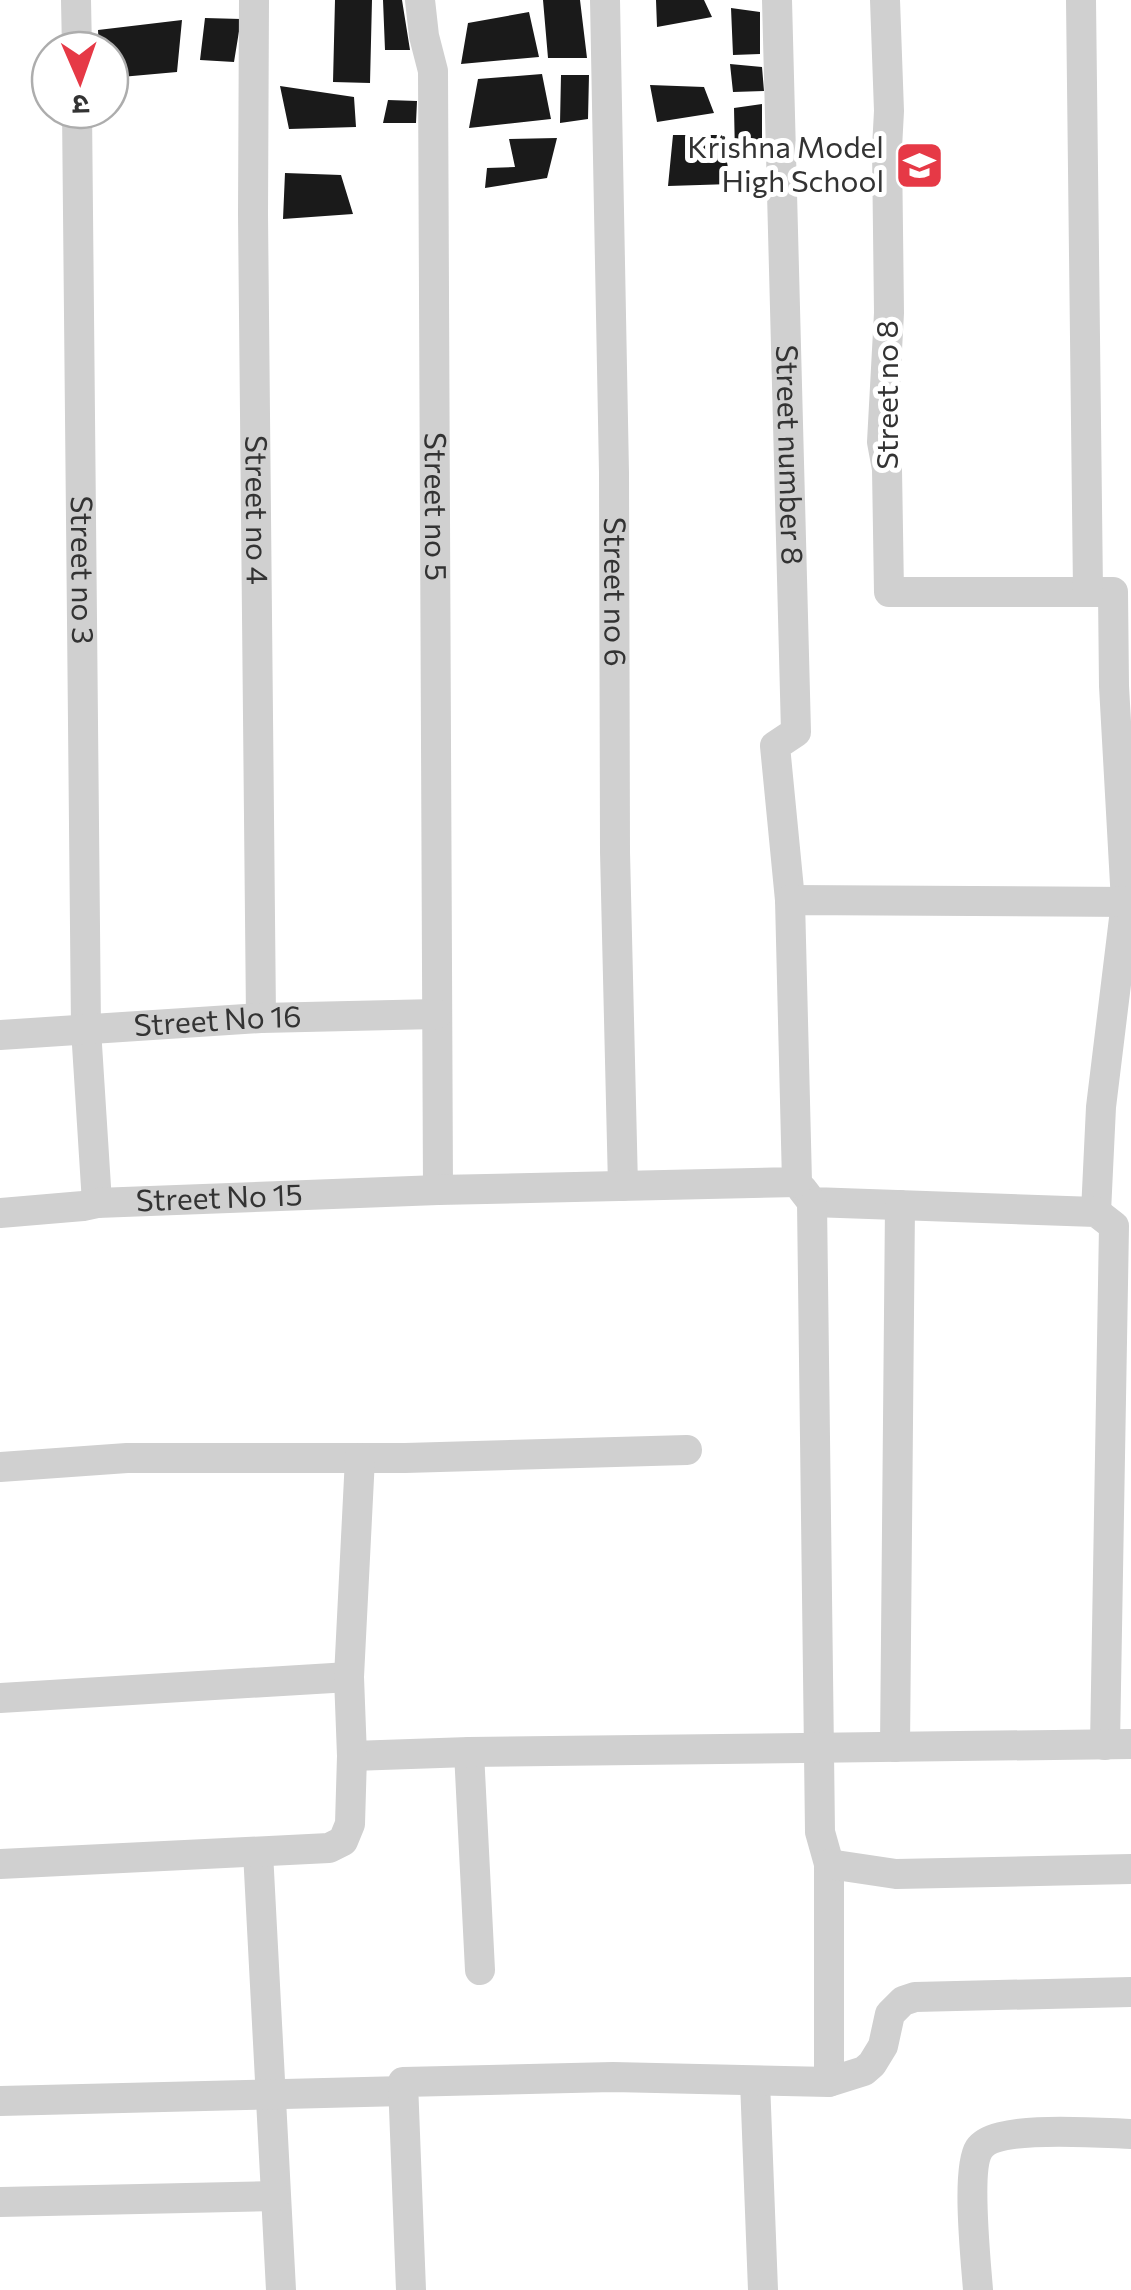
<svg xmlns="http://www.w3.org/2000/svg" width="1131" height="2290" font-family="Commissioner,'Noto Sans Devanagari',sans-serif">
<rect width="100%" height="100%" fill="#fff"/>
<!-- building -->
<path fill="#1a1a1a" d="M335,0H372L370,83L333,82Z
M383,0H402L410,50H385Z
M543,0H580L587,58H548Z
M656,0H704L712,17L657,27Z
M731,8L760,12V54L733,55Z
M529,12L539,57L461,64L468,23Z
M205,18L241,19L234,62L200,60Z
M182,20L177,72L110,78V50H99L98,30Z
M730,64L762,67L764,91L733,92Z
M542,74L551,119L469,128L478,79Z
M561,75H589L588,119L560,123Z
M650,85L704,87L714,113L657,122Z
M280,86L354,97L356,127L289,129Z
M388,100L417,101L416,123H383Z
M762,104V154L735,155L734,108Z
M673,135H722L731,184L668,186Z
M557,138L547,178L485,188L487,168L515,167L509,139Z
M285,173L341,175L353,214L283,219Z"/>
<g fill="none" stroke-linecap="round" stroke-linejoin="round">
<!-- street -->
<g stroke="#d0d0d0" stroke-width="30">
<path d="M76,0L77,50"/>
<path id="s1" d="M254,0L253,214L261,1018"/>
<path id="s2" d="M420,0L424,36L433,71L438,1190"/>
<path id="s3" d="M605,0L614,473L615,852L623,1186"/>
<path id="s4" d="M777,0L796,732L775,746L790,900"/>
<path d="M885,0L889,111L887,148L889,313L882,442L887,469L889,592H1113L1114,686L1126,902L1101,1107L1096,1212"/>
<path d="M1081,0L1088,591"/>
<path id="s5" d="M77,110L86,1029L97,1203"/>
<path id="s6" d="M0,1035L261,1018L437,1014"/>
<path d="M802,1189L812,1202L1096,1212L1114,1226L1105,1745"/>
<path d="M812,1202L820,1832L829,1864V2082"/>
<path id="s7" d="M0,1213L83,1206L97,1203L438,1190L797,1182L790,900L1131,902"/>
<path d="M0,1467L127,1458H405L687,1450"/>
<path d="M0,1698L349,1677"/>
<path d="M895,1747L900,1205"/>
<path d="M469,1752L480,1970"/>
<path d="M352,1756L469,1752L1131,1744"/>
<path d="M258,1852L281,2290"/>
<path d="M0,1864L329,1848L343,1841L350,1824L352,1756L349,1677L360,1458"/>
<path d="M829,1864L896,1874L1131,1869"/>
<path d="M755,2081L763,2290"/>
<path d="M0,2101L404,2091"/>
<path d="M0,2202L275,2196"/>
<path d="M411,2290L403,2082L613,2077L829,2082L864,2071L872,2064L883,2046L890,2014L903,2001L915,1997L1131,1992"/>
<path d="M978,2290C976,2263 966,2169 979,2149C995,2124 1101,2133 1131,2134"/>
</g>
</g>
<!-- icons -->
<defs>
<symbol id="school-square" viewBox="-11 -11 22 22"><rect x="-9" y="-9" width="18" height="18" rx="4" fill="#e63946" stroke="#fff"/><path d="M0-5L7-2L0 1L-7-2ZM-4 1L0 2.5L4 1V4Q0 6-4 4Z" fill="#fff"/></symbol>
</defs>
<g fill-rule="evenodd">
<use href="#school-square" x="892" y="138" width="55" height="55"/>
</g>
<g text-anchor="middle" stroke-width="10" stroke-linejoin="round" paint-order="stroke">
<!-- poi labels -->
<g font-size="30" fill="#333" stroke="#fff" text-anchor="end">
<text x="884" y="158">Krishna Model<tspan x="884" dy="34">High School</tspan></text>
</g>
<!-- street labels -->
<g font-size="30" fill="#333" stroke="#fff">
<text transform="translate(888 395) rotate(-90)" y="10">Street no 8</text>
<text dy="10" stroke="none"><textPath href="#s4" startOffset="455">Street number 8</textPath></text>
<text dy="10" stroke="none"><textPath href="#s2" startOffset="508">Street no 5</textPath></text>
<text dy="10" stroke="none"><textPath href="#s1" startOffset="510">Street no 4</textPath></text>
<text dy="10" stroke="none"><textPath href="#s5" startOffset="460">Street no 3</textPath></text>
<text dy="10" stroke="none"><textPath href="#s3" startOffset="592">Street no 6</textPath></text>
<text dy="10" stroke="none"><textPath href="#s6" startOffset="218">Street No 16</textPath></text>
<text dy="10" stroke="none"><textPath href="#s7" startOffset="220">Street No 15</textPath></text>
</g>
</g>
<!-- north arrow -->
<g transform="translate(80 80) rotate(178)"><circle r="48" fill="#ffffff" stroke="#adadad" stroke-width="2.5"/>
<path d="M0-8L18 38L0 25L-18 38Z" fill="#e63946"/>
<text y="-15" font-size="28" font-weight="bold" text-anchor="middle" fill="#333333">उ</text>
</g>
</svg>
